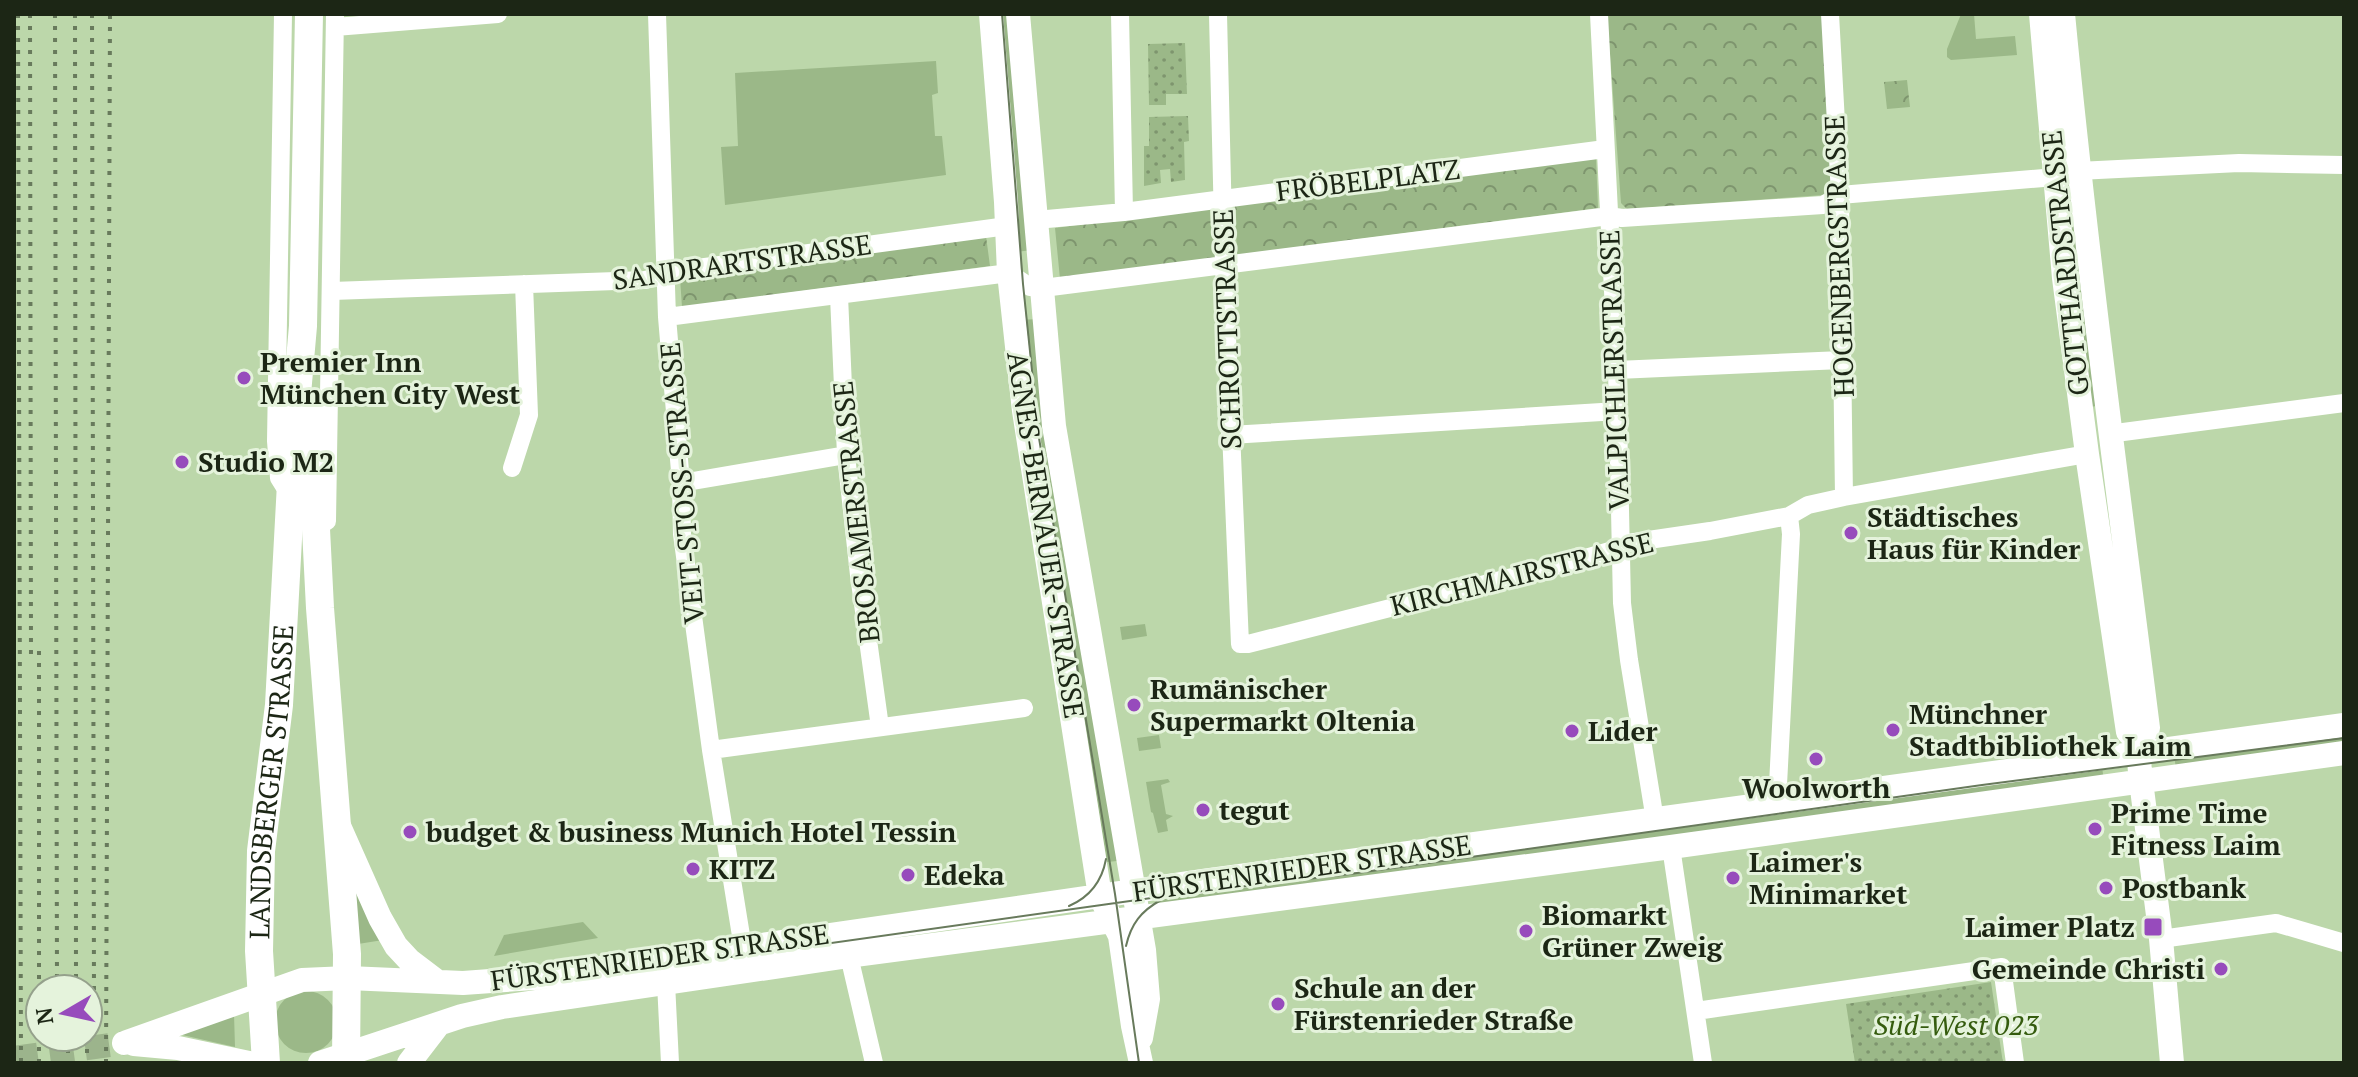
<svg xmlns="http://www.w3.org/2000/svg" width="2358" height="1077" font-family="'PT Serif',serif">
<defs>
<pattern id="park-crowns" width="20" height="18" patternUnits="userSpaceOnUse" patternTransform="scale(2)"><rect width="20" height="18" fill="#9bb888"/><path d="M2 6a3 3 0 1 1 6 0M12 15a3 3 0 1 1 6 0" fill="none" stroke="#7e956e"/></pattern>
<pattern id="garden-dots" width="8" height="8" patternUnits="userSpaceOnUse" patternTransform="scale(2)"><rect width="8" height="8" fill="#9bb888"/><path d="M2 2h.1M6 6h.1" fill="none" stroke="#7e956e" stroke-width="1.8" stroke-linecap="round"/></pattern>
</defs>
<rect width="100%" height="100%" fill="#bcd7aa"/>
<!-- grass -->
<path fill="#9bb888" d="M999,14H1011L1032,250L1015,252Z
M1961,14H1974L1976,39L2015,36L2017,55L1951,60L1947,57V49Z
M936,61L938,93L932,95L935,136H942L946,175L725,205L721,147L738,146L735,73Z
M2063,169L2070,172L2096,406L2091,407Z
M1039,319L1117,861L1107,862L1019,320Z
M1145,624L1147,636L1122,640L1120,627Z
M2344,732V750L2177,774L2174,756Z
M1159,735L1161,748L1139,751L1137,738Z
M2102,767L2104,781L1156,907L1155,896Z
M1168,779L1170,782L1161,785L1166,814L1173,816L1166,820L1168,831L1158,833L1153,813L1151,812L1146,782Z
M355,879L383,940L358,944Z
M583,922L598,938L494,956L504,935Z
M275 1022a31 31 0 1 1 62 0a31 31 0 1 1-62 0Z
M234,1014L235,1047L178,1034Z"/>
<!-- park -->
<path fill="url(#park-crowns)" d="M1607,14H1823L1833,181L1824,195L1627,209L1621,203Z
M1907,80L1910,107L1887,109L1884,82Z
M1596,157L1598,208L1237,255L1235,205Z
M1210,207L1214,223L1215,259L1060,279L1055,228Z
M986,236L990,266L682,307L680,278Z"/>
<!-- garden -->
<path fill="url(#garden-dots)" d="M1185,43L1187,94H1166V105H1149L1148,44Z
M1188,116L1189,141L1184,142L1185,180L1171,182L1170,169L1160,170L1161,183L1144,186V146H1149V117Z
M1991,982L2003,1063H1855L1846,1004Z"/>
<g fill="none" stroke-linecap="round" stroke-linejoin="round">
<!-- secondary-tunnel -->
<path stroke="#9cb48c" stroke-width="24" stroke-dasharray="24 12" stroke-linecap="butt" d="M14,1058L124,1043"/>
<!-- street -->
<path stroke="#fff" stroke-width="18" d="M283,14L276,441L279,478L284,486
M657,14L667,317L681,483L682,534L711,750L743,948
M1120,14L1124,212
M1218,14L1224,266L1240,644H1248L1579,560L1620,548L1628,543L1710,531L1789,516L1808,505L1844,497L2087,454
M1599,14L1617,370L1622,603L1629,660L1655,820
M1830,14L1840,195L1844,497
M335,27L498,14
M2078,171L2239,163L2344,165
M1036,220L1124,212L1605,149
M332,291L645,280L690,269L1007,226
M839,296L846,455L859,575L880,727
M667,317L1009,273L1030,287L1043,288L1609,216L1622,218L1823,205L1840,195L2055,177
M1617,370L1842,360
M2108,434L2344,403
M1230,435L1618,411
M512,468L529,415L524,284
M681,483L846,455
M327,521L335,14
M711,750L1024,708
M1777,804L1791,534L1789,516
M1671,847L1703,1063
M2161,939L2276,923L2344,943
M849,956L874,1063
M666,983L670,1063
M1696,1011L2002,967L2015,1063"/>
<!-- secondary -->
<path stroke="#fff" stroke-width="24" d="M991,14L1006,202L1009,273L1024,411L1100,896L1120,936L1133,1026L1141,1063
M1018,14L1054,426L1144,950L1148,999L1141,1038
M2041,14L2064,278L2087,454L2128,732L2138,742
M2063,14C2086,253 2118,490 2148,728L2138,742L2140,773L2161,939L2172,1063
M340,828L380,918L396,946L409,960L438,982
M124,1043L302,980L348,978L463,983L533,978L1203,881L2344,725
M134,1044L178,1048L249,1063
M320,1063L462,1016L502,1007L849,956L1671,847L2344,753
M409,1063L439,1024"/>
<!-- primary -->
<g stroke="#fff" stroke-width="28">
<path d="M310,411L320,608L347,954L346,1063"/>
<path id="s1" d="M266,1063L259,951L261,851L279,705L294,428L303,326L309,14"/>
</g>
<!-- tram -->
<path stroke="#687a5c" stroke-width="2" d="M1002,14L1023,284L1039,438L1115,894L1139,1063
M1069,906C1090,897 1102,881 1106,859
M1126,946C1131,924 1141,911 1161,900
M731,957L1187,893L1350,874L1982,785L2344,738"/>
<!-- rail -->
<path stroke="#687a5c" stroke-width="4" stroke-dasharray="4 8" stroke-linecap="butt" d="M18,14L21,1063
M30,14L31,662
M55,14L57,989
M75,14L76,989
M92,14L94,1002
M39,651V1063
M68,1037V1063
M87,1037V1063
M106,1063L110,14"/>
</g>
<!-- markers -->
<g fill="#974bbc" stroke="#e5f3dc" stroke-width="3">
<circle cx="244" cy="378" r="8"/>
<circle cx="182" cy="462" r="8"/>
<circle cx="1851" cy="533" r="8"/>
<circle cx="1134" cy="705" r="8"/>
<circle cx="1893" cy="730" r="8"/>
<circle cx="1572" cy="731" r="8"/>
<circle cx="1816" cy="759" r="8"/>
<circle cx="1203" cy="810" r="8"/>
<circle cx="2095" cy="829" r="8"/>
<circle cx="410" cy="832" r="8"/>
<circle cx="693" cy="869" r="8"/>
<circle cx="908" cy="875" r="8"/>
<circle cx="1733" cy="878" r="8"/>
<circle cx="2106" cy="888" r="8"/>
<rect x="2143" y="917" width="20" height="20" rx="4"/>
<circle cx="1526" cy="931" r="8"/>
<circle cx="2221" cy="969" r="8"/>
<circle cx="1278" cy="1004" r="8"/>
</g>
<g text-anchor="middle" stroke-width="6" stroke-linejoin="round" paint-order="stroke">
<!-- street labels -->
<g font-size="28" fill="#1c2615" stroke="#e5f3dc">
<text transform="translate(1368 180) rotate(-7)" y="10">FRÖBELPLATZ</text>
<text transform="translate(1839 256) rotate(-92)" y="10">HOGENBERGSTRASSE</text>
<text transform="translate(742 262) rotate(-8)" y="10">SANDRARTSTRASSE</text>
<text transform="translate(2065 263) rotate(-96)" y="10">GOTTHARDSTRASSE</text>
<text transform="translate(1227 329) rotate(-92)" y="10">SCHROTTSTRASSE</text>
<text transform="translate(1614 370) rotate(-92)" y="10">VALPICHLERSTRASSE</text>
<text transform="translate(682 483) rotate(-95)" y="10">VEIT-STOSS-STRASSE</text>
<text transform="translate(856 512) rotate(-96)" y="10">BROSAMERSTRASSE</text>
<text transform="translate(1046 535) rotate(81)" y="10">AGNES-BERNAUER-STRASSE</text>
<text transform="translate(1522 574) rotate(-14)" y="10">KIRCHMAIRSTRASSE</text>
<text dy="10" stroke="none"><textPath href="#s1" startOffset="282">LANDSBERGER STRASSE</textPath></text>
<text transform="translate(1302 868) rotate(-8)" y="10">FÜRSTENRIEDER STRASSE</text>
<text transform="translate(660 957) rotate(-8)" y="10">FÜRSTENRIEDER STRASSE</text>
</g>
<!-- poi labels -->
<g font-size="28" font-weight="bold" fill="#1c2615" stroke="#e5f3dc" text-anchor="start">
<text x="260" y="372">Premier Inn<tspan x="260" dy="32">München City West</tspan></text>
<text x="198" y="472">Studio M2</text>
<text x="1867" y="527">Städtisches<tspan x="1867" dy="32">Haus für Kinder</tspan></text>
<text x="1150" y="699">Rumänischer<tspan x="1150" dy="32">Supermarkt Oltenia</tspan></text>
<text x="1909" y="724">Münchner<tspan x="1909" dy="32">Stadtbibliothek Laim</tspan></text>
<text x="1588" y="741">Lider</text>
<text x="1816" y="798" text-anchor="middle">Woolworth</text>
<text x="1219" y="820">tegut</text>
<text x="2111" y="823">Prime Time<tspan x="2111" dy="32">Fitness Laim</tspan></text>
<text x="426" y="842">budget &amp; business Munich Hotel Tessin</text>
<text x="1749" y="872">Laimer's<tspan x="1749" dy="32">Minimarket</tspan></text>
<text x="709" y="879">KITZ</text>
<text x="924" y="885">Edeka</text>
<text x="2122" y="898">Postbank</text>
<text x="1542" y="925">Biomarkt<tspan x="1542" dy="32">Grüner Zweig</tspan></text>
<text x="2135" y="937" text-anchor="end">Laimer Platz</text>
<text x="2205" y="979" text-anchor="end">Gemeinde Christi</text>
<text x="1294" y="998">Schule an der<tspan x="1294" dy="32">Fürstenrieder Straße</tspan></text>
</g>
<!-- park labels -->
<g font-size="28" font-style="italic" fill="#355c0e" stroke="#e5f3dc">
<text x="1956" y="1035">Süd-West 023</text>
</g>
</g>
<!-- border -->
<rect width="2358" height="1077" fill="none" stroke="#1c2615" stroke-width="32"/>
<!-- north arrow -->
<g transform="translate(64 1013) rotate(261)"><circle r="38" fill="#e5f3dc" stroke="#95a18c" stroke-width="2"/>
<path d="M0-6L14 30L0 20L-14 30Z" fill="#974bbc"/>
<text y="-12" font-size="22" font-weight="bold" text-anchor="middle" fill="#1c2615">N</text>
</g>
</svg>
